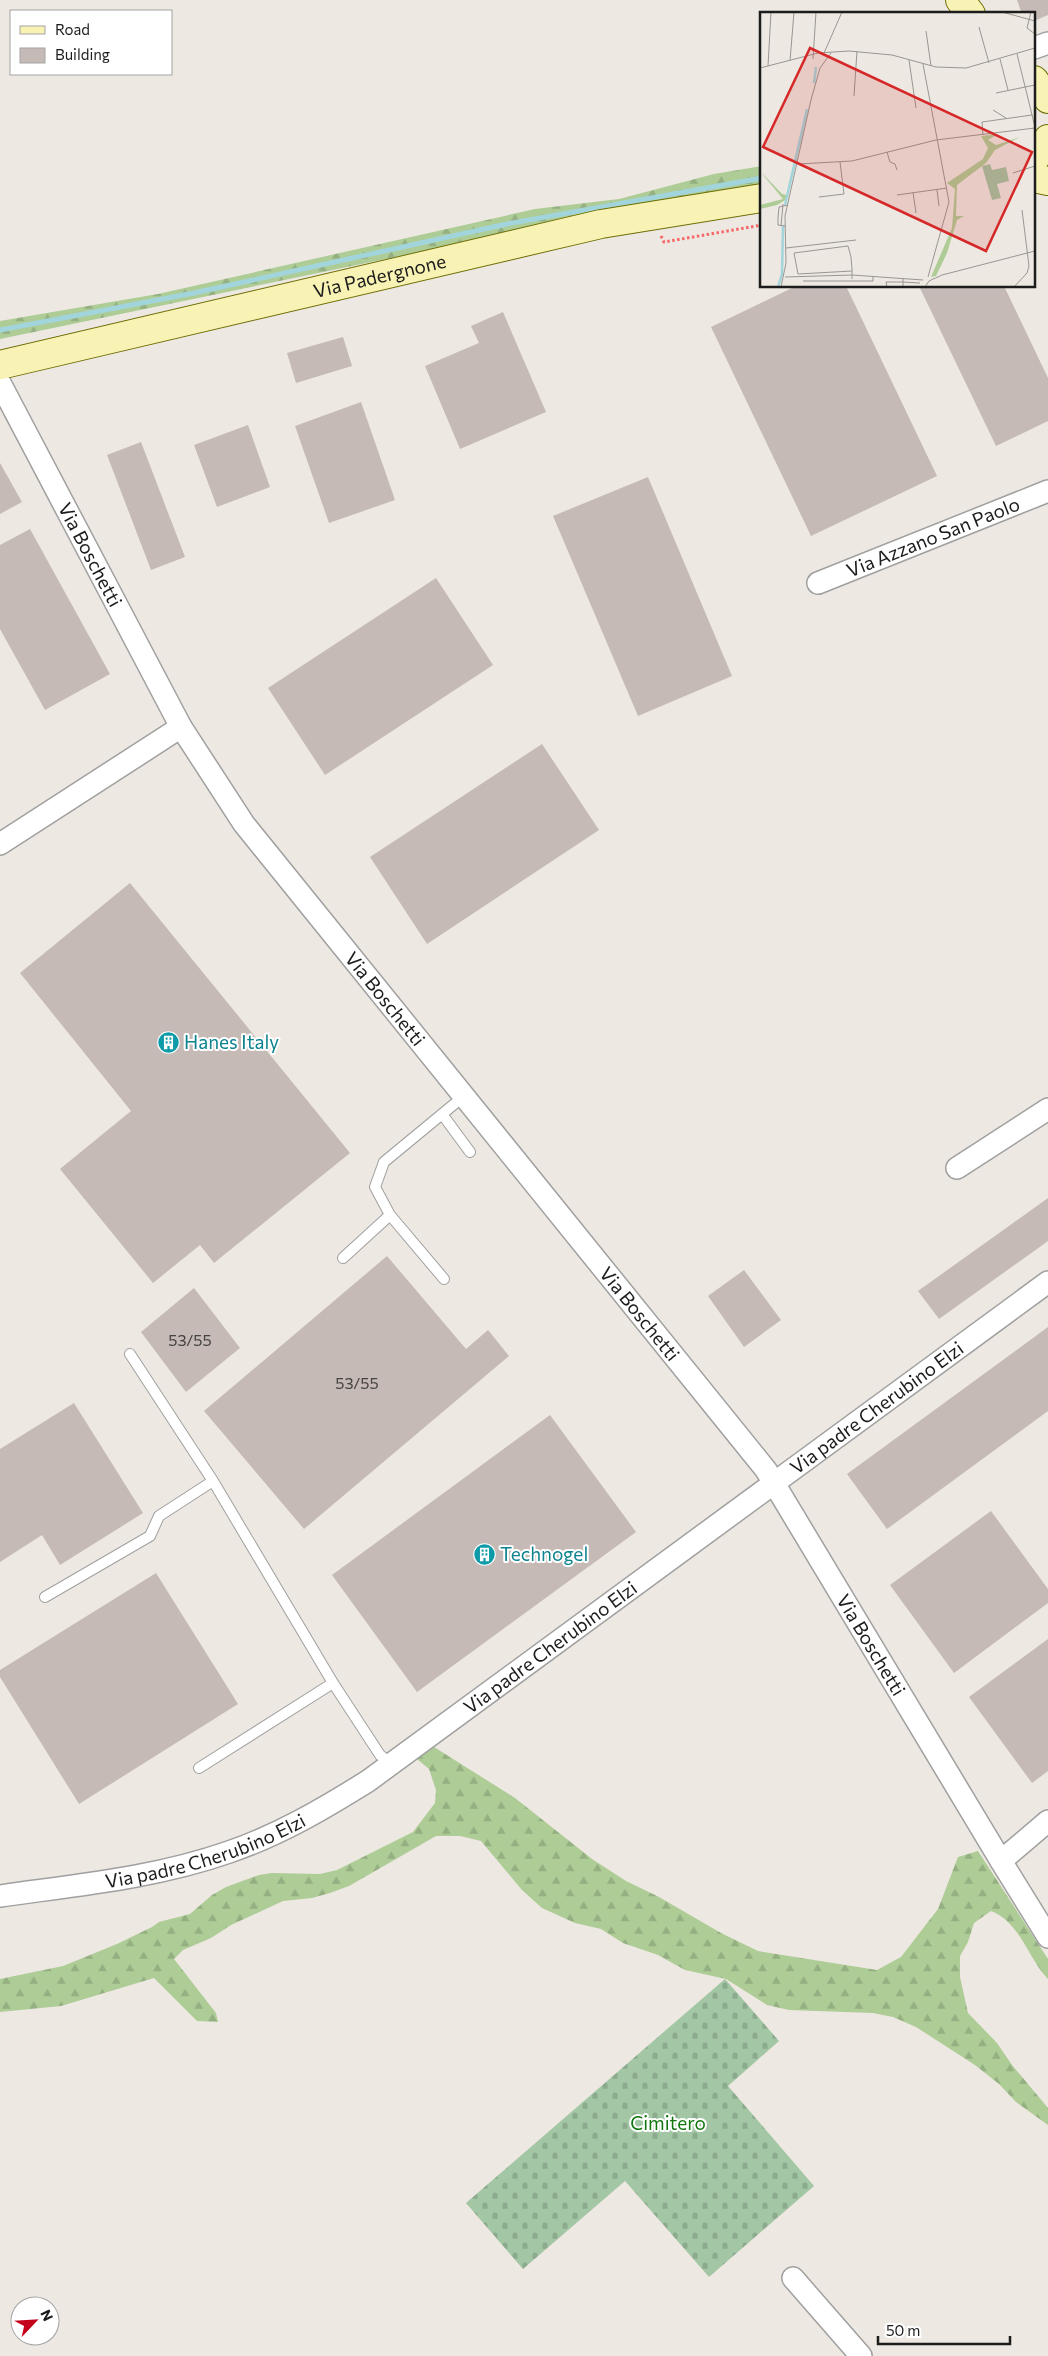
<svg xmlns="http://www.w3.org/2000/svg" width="1048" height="2356" font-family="Commissioner,sans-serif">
<defs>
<pattern id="forest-firs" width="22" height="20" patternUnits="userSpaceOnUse" patternTransform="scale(1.25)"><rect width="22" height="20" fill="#adcc96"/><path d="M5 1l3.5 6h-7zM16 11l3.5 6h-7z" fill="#94af81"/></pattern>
<pattern id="cemetery-stones" width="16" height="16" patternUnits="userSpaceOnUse" patternTransform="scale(1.25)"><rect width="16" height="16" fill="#a3c6a4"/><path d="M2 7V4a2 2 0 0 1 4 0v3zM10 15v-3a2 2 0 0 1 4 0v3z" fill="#8caa8d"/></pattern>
</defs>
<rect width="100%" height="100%" fill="#ede8e1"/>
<!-- forest -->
<path fill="url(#forest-firs)" d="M762,166V189L545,226L0,339V321L158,294L535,209L619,199L714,174Z
M434,1747L515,1798L592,1859L626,1881L659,1897L721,1933L758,1951L877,1970L901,1957L938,1909L958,1857L978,1851L1048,1959V1979C1028,1958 1020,1922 991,1911L974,1923L968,1942L960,1956V1977L968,2013L997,2043L1012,2065L1048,2108V2125L1016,2102L999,2084L975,2065L916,2027L893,2017L873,2013L789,2010L767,2005L726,1979L685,1970L658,1955L623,1943L601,1929L575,1923L542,1908L522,1890L481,1841L460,1836H436L349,1886L330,1893L312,1898L283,1901L231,1925L211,1938L183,1950L174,1959L216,2013L218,2022L197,2021L154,1978L61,2006L0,2012V1979L63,1966L117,1944L152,1927L159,1922L190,1914L212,1895L226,1887L259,1875L272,1873L320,1874L337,1870L413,1832L435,1803L436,1790L429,1769L417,1759Z"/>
<!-- cemetery -->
<path fill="url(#cemetery-stones)" d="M725,1979L779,2041L728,2086L814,2186L709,2277L625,2181L523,2269L466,2203Z"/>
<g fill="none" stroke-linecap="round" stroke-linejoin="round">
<!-- stream -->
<path stroke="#a2d5db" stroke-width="5" d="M0,330L194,293L507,224L762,178"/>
</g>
<!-- building -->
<path fill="#c5bab5" d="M1017,0H1048V15L1034,21V14H1022Z
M796,286H846L937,476L811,536L711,327Z
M919,286H1004L1048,378V421L996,446Z
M503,312L546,412L460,449L425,366L479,343L471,326Z
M343,337L352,366L296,383L287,353Z
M361,402L395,500L329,523L295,426Z
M248,425L270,487L217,507L194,445Z
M141,442L185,557L151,570L107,455Z
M0,463L22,502L0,514Z
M648,477L732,676L638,716L553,516Z
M30,529L110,674L45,710L0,629V545Z
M436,578L493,665L325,775L268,688Z
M542,744L599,830L427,944L370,857Z
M130,883L350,1153L214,1263L200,1245L153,1283L60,1169L131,1111L20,973Z
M1048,1198V1241L939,1319L918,1291Z
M387,1256L466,1349L488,1330L509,1356L304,1529L204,1411Z
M744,1270L781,1320L744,1347L708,1296Z
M194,1288L240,1348L186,1392L141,1332Z
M1048,1327V1411L887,1529L847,1474Z
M74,1403L143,1513L60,1565L42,1535L0,1562V1449Z
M550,1415L636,1532L417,1692L332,1575Z
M991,1511L1048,1589V1603L954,1673L890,1585Z
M156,1573L238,1704L79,1804L0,1677V1670Z
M1048,1639V1771L1032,1783L969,1697Z"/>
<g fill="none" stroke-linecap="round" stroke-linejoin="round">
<defs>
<path id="lane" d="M442,1114L470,1152
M343,1258L390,1215
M444,1279L390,1215L375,1187L384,1162L464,1096
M130,1354L213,1481L333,1683L380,1755L390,1763
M45,1597L150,1536L159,1516L213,1481
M199,1768L333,1683"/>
<g id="street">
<path d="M1034,48L1048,43"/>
<path id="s1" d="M0,383L181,727L244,824L766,1470L1001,1861L1048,1937"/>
<path id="s2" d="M818,583L1048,491"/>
<path d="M0,844L181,727"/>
<path d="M957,1168L1048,1109"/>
<path d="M1001,1861L1048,1821"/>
<path id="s3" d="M0,1896C77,1885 155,1878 229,1852C279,1835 323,1809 368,1781L1048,1282"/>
<path d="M793,2278L861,2356"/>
</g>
<g id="secondary">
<path d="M960,0L971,14"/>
<path d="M1034,80L1048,99"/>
<path d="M1034,160L1048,139"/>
<path d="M1034,178L1048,181"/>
<path id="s4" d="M0,365L601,224L762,198"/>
</g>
</defs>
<!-- lane casing -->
<use href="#lane" stroke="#a0a0a0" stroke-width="12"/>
<!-- street casing -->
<use href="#street" stroke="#a0a0a0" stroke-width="24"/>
<!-- secondary casing -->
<use href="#secondary" stroke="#6f6e06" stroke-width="30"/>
<!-- path -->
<path stroke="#f7686b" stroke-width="3" stroke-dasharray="2.5 2.5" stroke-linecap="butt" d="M661,236L664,242L762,225"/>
<!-- lane -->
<use href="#lane" stroke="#fff" stroke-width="10"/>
<!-- street -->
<use href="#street" stroke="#fff" stroke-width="21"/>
<!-- secondary -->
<use href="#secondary" stroke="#f8f3b5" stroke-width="28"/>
</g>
<!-- icons -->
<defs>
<symbol id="building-disc" viewBox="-11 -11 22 22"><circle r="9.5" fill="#0f9aa8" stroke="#fff"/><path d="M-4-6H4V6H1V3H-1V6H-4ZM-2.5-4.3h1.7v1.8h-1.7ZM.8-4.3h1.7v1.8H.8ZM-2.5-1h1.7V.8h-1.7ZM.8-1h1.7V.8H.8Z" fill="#fff"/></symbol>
</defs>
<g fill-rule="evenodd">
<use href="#building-disc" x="156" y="1030" width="25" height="25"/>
<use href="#building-disc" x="472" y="1542" width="25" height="25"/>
</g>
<g text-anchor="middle" stroke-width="4" stroke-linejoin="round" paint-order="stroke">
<!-- number labels -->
<g font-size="16" fill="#464442">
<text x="190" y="1346">53/55</text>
<text x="357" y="1389">53/55</text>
</g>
<!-- street labels -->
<g font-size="19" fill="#1c1c1c" stroke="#fff">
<text dy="7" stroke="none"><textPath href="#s4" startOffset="390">Via Padergnone</textPath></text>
<text dy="7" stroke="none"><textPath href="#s2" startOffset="124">Via Azzano San Paolo</textPath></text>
<text dy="7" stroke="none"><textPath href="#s1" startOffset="194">Via Boschetti</textPath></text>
<text dy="7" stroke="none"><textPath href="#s1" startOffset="729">Via Boschetti</textPath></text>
<text dy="7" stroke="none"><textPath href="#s1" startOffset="1134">Via Boschetti</textPath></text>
<text dy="7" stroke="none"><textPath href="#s3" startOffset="1021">Via padre Cherubino Elzi</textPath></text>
<text dy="7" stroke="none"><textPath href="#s1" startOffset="1539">Via Boschetti</textPath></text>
<text dy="7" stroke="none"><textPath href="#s3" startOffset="616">Via padre Cherubino Elzi</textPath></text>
<text dy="7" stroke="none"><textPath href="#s3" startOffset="211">Via padre Cherubino Elzi</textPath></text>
</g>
<!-- culture labels -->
<g font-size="19" fill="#0d838f" stroke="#fff" text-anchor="start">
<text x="184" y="1049">Hanes Italy</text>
<text x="500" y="1561">Technogel</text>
</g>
<!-- park labels -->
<g font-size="19" fill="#11770d" stroke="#fff">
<text x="668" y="2130">Cimitero</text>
</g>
</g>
<!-- overview -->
<g transform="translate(760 12)">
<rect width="275" height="275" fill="#ede8e1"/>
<path d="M59,54L27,187L17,193L0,197V193L23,187L0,159L22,182L27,183ZM238,122L228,128L236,133L260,125L235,138L226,151L197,173L196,204H204L197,208L187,241L176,264L171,265L192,216L195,177L187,171L223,147L228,136L221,124Z" fill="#adcc96"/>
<path d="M230,152L232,158L246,155L249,169L237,172L241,186L232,188L222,154Z" fill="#a3c6a4"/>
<path fill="none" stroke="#a2d5db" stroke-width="2.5" d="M54,71L56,55M25,193L47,97M18,275L22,262L23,214"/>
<path fill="none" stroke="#999692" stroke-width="1" d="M242,0L275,9M271,0L267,16L275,22M219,15L229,51M166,19L171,54M64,41L82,0M257,42L275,115M53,47L56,0M240,47L248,78M149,48L156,96M30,49L34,0M163,52L189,190L168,265M8,54L11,0M0,56L58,41L89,39L132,43L176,55L206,56L275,36M236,81L275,73M94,84L97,39M233,98L246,106M223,123L222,110L272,103M127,140L130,150L135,152L137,158M38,152L92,149L176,128L275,116M253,161L275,154M177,178L179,194M153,180L156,201M137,183L187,176M59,185L84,182L80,150M21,214L23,192M25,214L18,213V206L19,195L28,193M26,236L96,228M92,259L38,262L34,241L88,234L91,245L92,257V267M25,265L92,263L163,268M43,269H113V265M21,275L26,251L25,204L51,88L60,56L71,41M127,275L126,270H143V267M143,275V270L160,271M165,275L169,269L182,263L275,239M254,275L267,261L269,254L262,198"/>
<path fill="#d62828" fill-opacity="0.15" stroke="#d62828" stroke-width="2.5" d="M50,36L272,140L226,239L3,135Z"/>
<rect width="275" height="275" fill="none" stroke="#1c1c1c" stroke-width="2.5"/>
</g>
<!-- legend -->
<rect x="10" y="10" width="162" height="65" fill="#ffffff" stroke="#a4a4a4"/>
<rect x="20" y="26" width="25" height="8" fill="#f8f3b5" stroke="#a4a4a4"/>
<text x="55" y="35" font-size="15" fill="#1c1c1c">Road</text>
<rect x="20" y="48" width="25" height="15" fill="#c5bab5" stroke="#a4a4a4"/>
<text x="55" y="60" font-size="15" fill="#1c1c1c">Building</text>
<!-- north arrow -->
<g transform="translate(35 2321) rotate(65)"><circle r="24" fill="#ffffff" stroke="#a4a4a4"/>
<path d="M0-4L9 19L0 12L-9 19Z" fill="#c4031b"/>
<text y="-8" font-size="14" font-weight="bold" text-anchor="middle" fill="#1c1c1c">N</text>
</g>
<!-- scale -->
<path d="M878 2336v8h132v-8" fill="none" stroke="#1c1c1c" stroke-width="2.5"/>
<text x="886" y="2336" font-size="15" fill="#1c1c1c" stroke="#ffffff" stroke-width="4" paint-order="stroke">50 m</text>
</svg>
